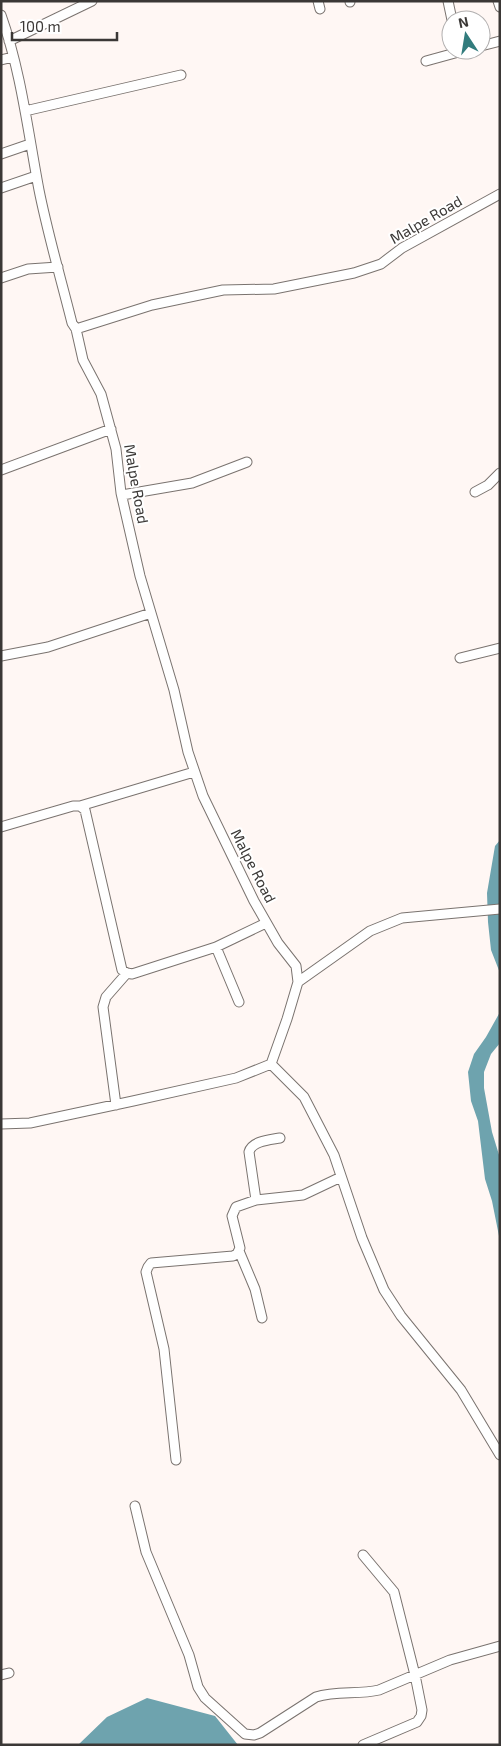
<svg xmlns="http://www.w3.org/2000/svg" width="501" height="1746" font-family="'Exo 2',sans-serif">
<rect width="100%" height="100%" fill="#fff7f4"/>
<!-- water -->
<path fill="#6ea3ae" d="M500,840V973L491,950L488,922L487,893L495,846Z
M500,1012V1043L491,1054L484,1072V1088L492,1132L500,1158V1241L492,1201L485,1179L478,1121L471,1101L468,1072L474,1054L486,1037Z
M147,1698L215,1716L238,1745H78L107,1717Z"/>
<g fill="none" stroke-linecap="round" stroke-linejoin="round">
<defs>
<path id="minor" d="M318,1L320,9
M350,1V2
M448,1L452,20
M498,1L500,7
M1,15C21,71 28,132 39,190C48,235 61,279 72,323L76,329
M9,41L92,1
M481,46L500,41
M1,60L13,57
M426,61L466,50
M25,111L181,75
M1,154L30,144
M1,188L36,176
M1,278L28,269L58,267
M1,470L111,429
M475,492L488,485L500,473
M122,495L192,483L247,462
M1,656L48,647L151,613
M460,658L500,648
M80,806L194,772
M1,827L73,806H80L85,810L122,970L127,973L132,974L216,947L266,923
M216,947L239,1002
M298,982L370,931L402,918L500,909
M271,1064L287,1019L298,982L296,966L278,943L254,901L203,796L188,752L174,690L140,576L121,493L116,449L101,394L83,360L76,329L152,305L223,290L274,289L354,273L381,264L402,248L500,194
M271,1064L304,1097L334,1155L362,1238L384,1290L401,1316L461,1390L500,1455
M116,1105L103,1007L106,997L127,973
M1,1124L30,1123L133,1101L236,1078L271,1064
M256,1200L249,1152C252,1141 269,1140 280,1138
M239,1251L255,1289L262,1318
M176,1460L164,1349L146,1272L148,1267L151,1263L233,1256L237,1254L240,1248L232,1216L236,1207L256,1200L303,1195L341,1177
M135,1506L146,1552L189,1655L198,1687L205,1698L245,1734L254,1735L260,1733L316,1697C336,1690 358,1695 379,1690L450,1660L500,1646
M1,1675L9,1673
M363,1745L417,1722L421,1716L422,1710L415,1675L394,1592L363,1555"/>
</defs>
<!-- minor casing -->
<use href="#minor" stroke="#7a736f" stroke-width="11"/>
<!-- minor -->
<use href="#minor" stroke="#fff" stroke-width="9"/>
</g>
<g text-anchor="middle" stroke-width="4" stroke-linejoin="round" paint-order="stroke">
<!-- street labels -->
<g font-size="15" fill="#3b3836" stroke="#fff">
<text transform="translate(426 220) rotate(-30)" y="5">Malpe Road</text>
<text transform="translate(136 484) rotate(80)" y="5">Malpe Road</text>
<text transform="translate(253 866) rotate(63)" y="5">Malpe Road</text>
</g>
</g>
<!-- border -->
<rect width="501" height="1746" fill="none" stroke="#3b3836" stroke-width="5"/>
<!-- north arrow -->
<g transform="translate(466 35) rotate(348)"><circle r="24" fill="#ffffff" stroke="#b1afaf"/>
<path d="M0-4L9 19L0 12L-9 19Z" fill="#327c7d"/>
<text y="-8" font-size="14" font-weight="bold" text-anchor="middle" fill="#3b3836">N</text>
</g>
<!-- scale -->
<path d="M12 32v8h105v-8" fill="none" stroke="#3b3836" stroke-width="2.5"/>
<text x="20" y="32" font-size="15" fill="#3b3836" stroke="#ffffff" stroke-width="4" paint-order="stroke">100 m</text>
</svg>
